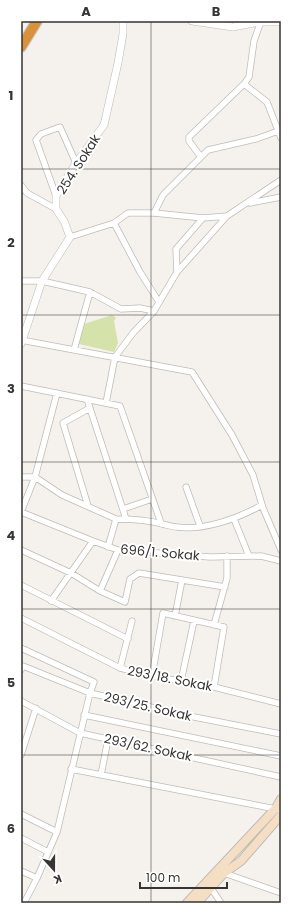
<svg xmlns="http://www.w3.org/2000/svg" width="302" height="924" font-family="Poppins,sans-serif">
<rect width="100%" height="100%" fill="#f5f1ec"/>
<!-- green -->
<path fill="#d5e3ab" d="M112,315L116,318L114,321L118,343L114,352L79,344L84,324Z"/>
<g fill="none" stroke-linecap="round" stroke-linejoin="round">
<defs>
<path id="minor" d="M244,84L267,102L281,138
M201,157L189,141V137L244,84L249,77L254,41L261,21
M21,185L27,193L56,209
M56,196L36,140L41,134L60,127L76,163
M250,203L281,197
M154,213L163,195L208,150L256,139L281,130
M114,223L140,272L159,302
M70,237L114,223L128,213H154L203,218L227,216L281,180
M177,272L176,249L203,218
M21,281H42L90,292L121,309L140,308L154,311L177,272L227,216
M21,340L192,372L232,435L253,475L263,508L281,550
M74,350L90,292
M21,386L120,406L161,523
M87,399L126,519
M106,403L115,357L133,333L154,311
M21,477H35L62,495L116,519C131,519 148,520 162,524C167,525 172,527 177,527C204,531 239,518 262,505
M186,487L200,526
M88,506L63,423L90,408
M123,509L152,499
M21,512L93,541L118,550L210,557L261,556L281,561
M21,512L35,477L57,393
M234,519L249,556
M108,547L116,519
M21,550L71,573L100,591L125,602L130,579L139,573L225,587
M21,585L128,639
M100,591L118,550
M51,601L93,541
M175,616L182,580
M21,618L120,668L152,676L214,687L281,704
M214,625L227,578V556
M21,648L94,682L90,693L57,832L37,878L24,903
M120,668L132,621
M21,670L23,666L90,693L189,716L281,734
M152,676L163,613L224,627L214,687
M181,681L194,621
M21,701L80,733L281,777
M84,715L281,756
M21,755L36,708
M71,769L281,810
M101,775L108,739
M21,814L57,832
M21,838L48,852
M21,871L37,878
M224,873L281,893
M209,885L221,903"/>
<path id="tertiary" d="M192,21L233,27L260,22H281
M21,344L42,281L70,237L64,221L56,209V196L76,163L104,125L118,63L123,34V21"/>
<path id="secondary" d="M187,903L276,808L281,799
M197,903L224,873L241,861L281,815"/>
<path id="motorway" d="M21,47L37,21"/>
</defs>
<!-- minor casing -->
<use href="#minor" stroke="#bfbcb7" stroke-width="7"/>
<!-- tertiary casing -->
<use href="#tertiary" stroke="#bfbcb7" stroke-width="8"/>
<!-- secondary casing -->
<use href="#secondary" stroke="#bfbcb7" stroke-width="10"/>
<!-- motorway casing -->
<use href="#motorway" stroke="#cfcfce" stroke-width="12"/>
<!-- minor -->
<use href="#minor" stroke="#fff" stroke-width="5.5"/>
<!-- tertiary -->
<use href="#tertiary" stroke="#fff" stroke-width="7"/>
<!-- secondary -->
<use href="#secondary" stroke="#f4dec4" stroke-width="8"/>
<!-- motorway -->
<use href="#motorway" stroke="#da913c" stroke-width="10"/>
</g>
<!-- grid -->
<path fill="none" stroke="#363533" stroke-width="1" stroke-opacity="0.55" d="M151,21V903M21,169H281M21,315H281M21,462H281M21,609H281M21,755H281"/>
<g text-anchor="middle" stroke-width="4" stroke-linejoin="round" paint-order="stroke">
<!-- street labels -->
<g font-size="13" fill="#363533" stroke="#fff">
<text transform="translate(78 164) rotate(-57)" y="5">254. Sokak</text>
<text transform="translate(160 552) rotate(5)" y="5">696/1. Sokak</text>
<text transform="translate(170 678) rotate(11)" y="5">293/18. Sokak</text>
<text transform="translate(148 706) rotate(13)" y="5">293/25. Sokak</text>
<text transform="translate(148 747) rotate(12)" y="5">293/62. Sokak</text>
</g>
</g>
<!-- border -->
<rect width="302" height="924" fill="none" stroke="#ffffff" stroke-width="44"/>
<!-- north arrow -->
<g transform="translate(54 870) rotate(159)" stroke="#ffffff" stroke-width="3" paint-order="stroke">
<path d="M0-3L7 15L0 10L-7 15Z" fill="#363533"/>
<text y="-6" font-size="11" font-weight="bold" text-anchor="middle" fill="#363533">K</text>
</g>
<!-- scale -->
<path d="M140 882v6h87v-6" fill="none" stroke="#363533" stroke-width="2"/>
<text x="146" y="882" font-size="12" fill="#363533" stroke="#ffffff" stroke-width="3" paint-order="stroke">100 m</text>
<rect x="22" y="22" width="258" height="880" fill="none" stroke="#363533" stroke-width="1.5"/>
<g font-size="13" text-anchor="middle" font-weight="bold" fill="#363533">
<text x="86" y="16">A</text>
<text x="216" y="16">B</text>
<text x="11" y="100">1</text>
<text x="11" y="247">2</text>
<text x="11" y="393">3</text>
<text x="11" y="540">4</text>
<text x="11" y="687">5</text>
<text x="11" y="833">6</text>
</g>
</svg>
